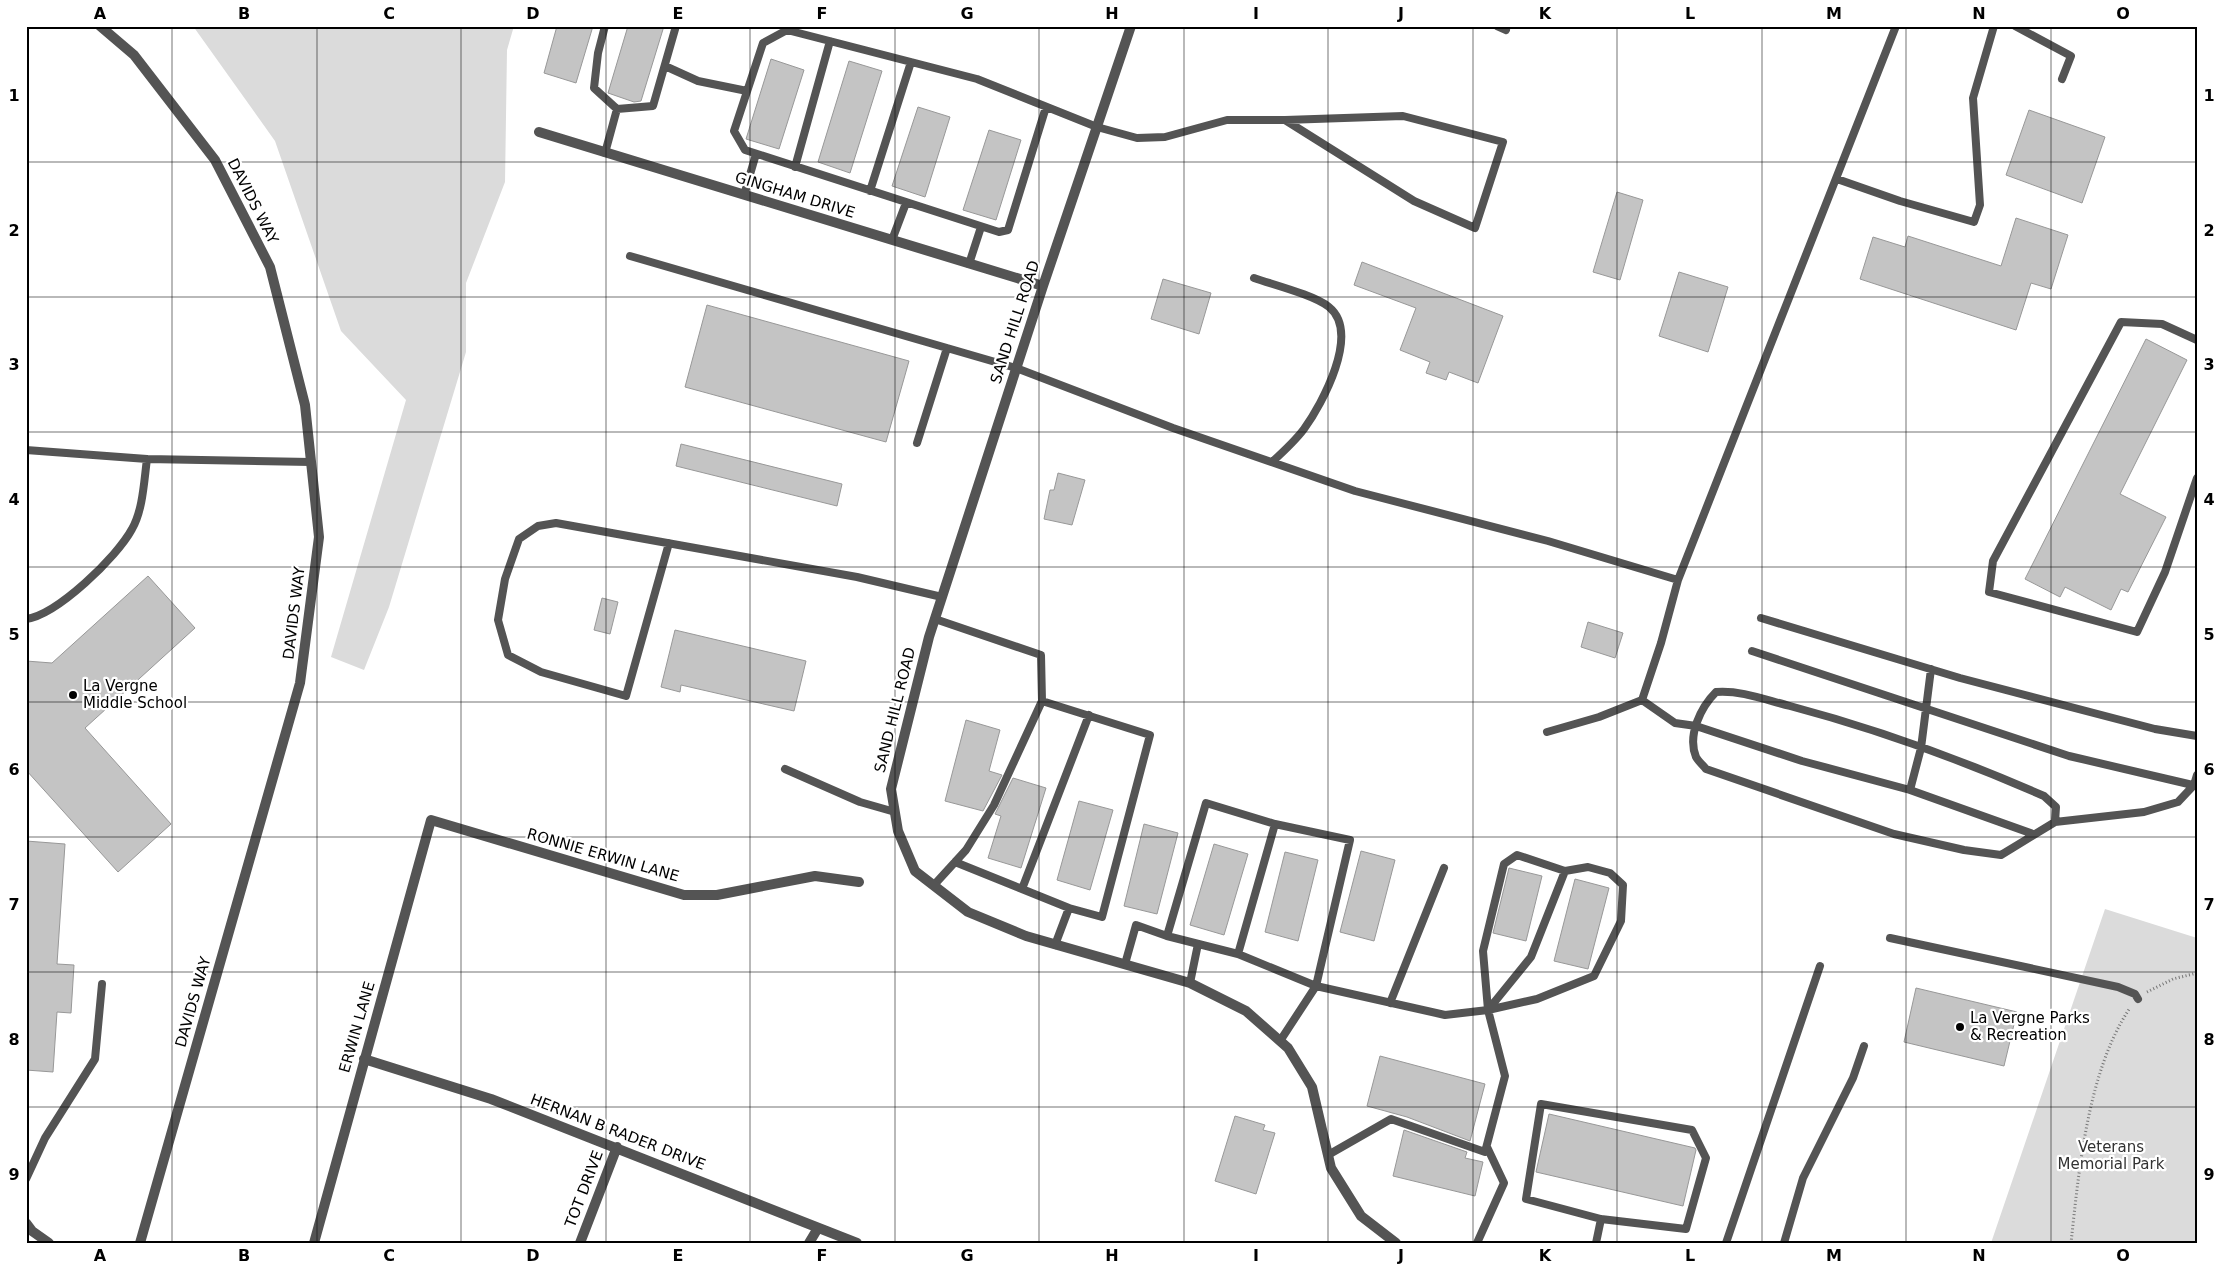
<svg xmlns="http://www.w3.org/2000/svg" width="2223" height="1269" font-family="'DejaVu Sans',sans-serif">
<rect width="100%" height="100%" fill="#fff"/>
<!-- green -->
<path fill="#dbdbdb" d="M193,26H514L507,50L505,182L466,283V352L389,607L364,670L331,657L406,400L341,331L275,141Z
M2105,909L2197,938V1243H1991Z"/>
<!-- building -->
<path fill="#c4c4c4" stroke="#989898" d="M557,26H593L576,83L544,73Z
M628,26H664L641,101L634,102L608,93Z
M771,59L804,70L779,149L746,139Z
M849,61L882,71L850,173L818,162Z
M918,107L950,117L925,197L892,186Z
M2029,110L2105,137L2082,203L2006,175Z
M989,130L1021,140L996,220L963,210Z
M1617,192L1643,200L1620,280L1593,272Z
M2016,218L2068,235L2051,289L2031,283L2016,330L1860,279L1873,237L1905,247L1908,236L2001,266Z
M1362,262L1503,316L1478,383L1449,372L1446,380L1426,373L1430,362L1400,350L1416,308L1354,285Z
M1679,272L1728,287L1708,352L1659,336Z
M1163,279L1211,293L1199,334L1151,319Z
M707,305L909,361L886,442L685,387Z
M2146,339L2187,360L2120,494L2166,517L2128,592L2121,589L2111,610L2065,587L2060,597L2025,579Z
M681,444L842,484L837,506L676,466Z
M1058,473L1085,480L1072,525L1044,519L1050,490H1054Z
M148,576L195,628L85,728L171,824L118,872L26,770V661L52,663Z
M602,598L618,602L610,634L594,630Z
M1588,622L1623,633L1615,658L1581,647Z
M675,630L806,661L794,711L681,685L680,692L661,687Z
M966,720L1000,730L989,771L1002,775L983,811L945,801Z
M1013,778L1046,788L1021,868L988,858L1001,816L995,814Z
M1079,801L1113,810L1090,890L1057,880Z
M1144,824L1178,833L1157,914L1124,906Z
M26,841L65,844L57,964L74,965L71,1013L57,1012L53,1072L26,1070Z
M1214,844L1248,854L1224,935L1190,925Z
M1361,851L1395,860L1374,941L1340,932Z
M1285,852L1318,860L1298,941L1265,932Z
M1509,868L1542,876L1526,941L1493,933Z
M1575,879L1609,888L1588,969L1554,961Z
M1916,988L2017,1012L2004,1066L1904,1042Z
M1380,1056L1485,1084L1470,1141L1407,1117L1367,1106Z
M1549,1114L1695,1148L1696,1150L1683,1206L1536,1172Z
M1235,1116L1265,1125L1263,1130L1275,1133L1256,1194L1215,1181Z
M1404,1130L1467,1152L1465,1158L1483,1162L1475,1196L1393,1176Z"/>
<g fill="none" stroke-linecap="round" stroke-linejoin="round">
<!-- path -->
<path stroke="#767676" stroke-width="3" stroke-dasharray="1 2.5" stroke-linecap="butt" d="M2147,992L2173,979L2197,973
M2071,1243C2079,1169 2088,1070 2130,1008"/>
<!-- lane -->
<path stroke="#545454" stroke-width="8" d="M605,26L598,53L594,88L617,109L653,106L676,26
M1497,26L1506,30
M2015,26L2071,56L2062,79
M665,66L698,81L747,91
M1046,107L1008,230L999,232L745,150L734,131L763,43L787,30L977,79L1097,127L1137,138L1165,137L1227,120H1285L1414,201L1475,228L1503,142L1403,116L1285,120
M605,153L617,109
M795,167L830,41
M1837,179L1900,201L1974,222L1980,205L1973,98L1994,26
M870,191L911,62
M744,195L756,154
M892,240L906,203
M630,256L1016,368L1173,428L1355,491L1548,541L1678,580L1896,26
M969,264L981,227
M1254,278C1274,285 1314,295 1329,307C1361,333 1322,404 1304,429C1295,441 1283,452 1272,462
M2197,340L2162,324L2121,322L1993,561L1989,592L2137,632L2165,572L2197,478
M917,443L947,348
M26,450L147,459L311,462
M669,543L626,696L541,672L508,655L498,620L505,579L519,539L538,526L556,523L857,577L942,597
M1761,618L1960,678L2155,729L2197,736
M26,619C57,615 117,557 132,529C143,510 144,481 147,459
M935,619L1041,655L1042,701L1150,735L1102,917L1069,908L1055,945
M1752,651L2069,756L2197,786
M1642,700L1675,723L1696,726L1802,761L1910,790L2033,834
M1547,732L1599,717L1642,700L1661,643L1678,580
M785,769L860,802L895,812
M1910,790L1921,748L1931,669
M2055,822L2056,807L2044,796C1962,760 1877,729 1790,706C1766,700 1741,690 1716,692C1701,707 1687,735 1696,757C1698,761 1703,765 1706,769L1894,834L1964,850L2001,855L2055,822L2144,812L2178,802L2194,785L2197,775
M1275,824L1350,840L1316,986L1280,1041
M955,862L1069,908
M1588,867L1610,873L1623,885L1621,921L1594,976L1537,999L1488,1010L1531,957L1565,871Z
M934,885L966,850L994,805L1042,701
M1022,889L1089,715
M1890,938L2118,987L2135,994L2138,999
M1238,954L1316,986L1445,1015L1488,1010L1505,1076L1485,1152L1391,1119L1328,1155
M1125,964L1136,925L1167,936L1206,803L1275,824L1238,954L1167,936
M1190,983L1198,944
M1390,1003L1444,868
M1488,1010L1483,951L1504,864L1517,855L1565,871
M1541,1104L1692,1130L1706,1158L1686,1229L1601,1219L1526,1199Z
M26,1179L45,1138L95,1059L102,984
M1477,1243L1504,1183L1487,1147
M1596,1243L1601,1219
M1726,1243L1820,966
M1784,1243L1803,1178L1853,1078L1864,1046"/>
<!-- street -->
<path stroke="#545454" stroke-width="10" d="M100,26L134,55L215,160L270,267L305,405L319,537L300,683L140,1243
M1131,26L1043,286L929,637L891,789L898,831L915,871L968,912L1026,936L1190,983L1246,1011L1288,1048L1312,1087L1331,1168L1361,1216L1396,1243
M539,132L1043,286
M364,1059L491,1099L857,1243
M26,1223L32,1231L49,1243
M314,1243L431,820L684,895H717L815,876L859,882
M580,1243L617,1147
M809,1243L818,1228"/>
</g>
<!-- grid -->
<path fill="none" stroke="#000" stroke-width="1" stroke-opacity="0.55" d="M172,26V1243M317,26V1243M461,26V1243M606,26V1243M750,26V1243M895,26V1243M1039,26V1243M1184,26V1243M1328,26V1243M1473,26V1243M1617,26V1243M1762,26V1243M1906,26V1243M2051,26V1243M26,162H2197M26,297H2197M26,432H2197M26,567H2197M26,702H2197M26,837H2197M26,972H2197M26,1107H2197"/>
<!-- markers -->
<g fill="#000" stroke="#fff" stroke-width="2">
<circle cx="73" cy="695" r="5"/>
<circle cx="1960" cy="1027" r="5"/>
</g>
<g text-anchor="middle" stroke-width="4.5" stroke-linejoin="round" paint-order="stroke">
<!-- street labels -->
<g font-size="15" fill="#000" stroke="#fff">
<text transform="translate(795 195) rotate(17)" y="5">GINGHAM DRIVE</text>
<text transform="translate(253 201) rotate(63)" y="5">DAVIDS WAY</text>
<text transform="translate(1015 322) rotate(-72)" y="5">SAND HILL ROAD</text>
<text transform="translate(294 613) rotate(-83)" y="5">DAVIDS WAY</text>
<text transform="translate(895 710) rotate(-76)" y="5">SAND HILL ROAD</text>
<text transform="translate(603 855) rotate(16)" y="5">RONNIE ERWIN LANE</text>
<text transform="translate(193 1002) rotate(-74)" y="5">DAVIDS WAY</text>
<text transform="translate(357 1027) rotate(-74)" y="5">ERWIN LANE</text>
<text transform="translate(618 1132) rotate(21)" y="5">HERNAN B RADER DRIVE</text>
<text transform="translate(584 1189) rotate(-69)" y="5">TOT DRIVE</text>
</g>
<!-- poi labels -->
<g font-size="15" fill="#000" stroke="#fff" text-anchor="start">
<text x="83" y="691">La Vergne<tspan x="83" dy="17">Middle School</tspan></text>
<text x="1970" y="1023">La Vergne Parks<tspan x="1970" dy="17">&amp; Recreation</tspan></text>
</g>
<!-- park labels -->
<g font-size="15" fill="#323232" stroke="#fff">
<text x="2111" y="1152">Veterans<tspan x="2111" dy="17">Memorial Park</tspan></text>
</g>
</g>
<!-- border -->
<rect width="2223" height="1269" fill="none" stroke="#ffffff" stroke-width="55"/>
<rect x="28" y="28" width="2168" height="1214" fill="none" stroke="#000" stroke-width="2"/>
<g font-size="16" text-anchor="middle" font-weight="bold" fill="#000">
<text x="100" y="19">A</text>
<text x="244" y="19">B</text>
<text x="389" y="19">C</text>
<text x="533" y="19">D</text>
<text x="678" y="19">E</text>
<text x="822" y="19">F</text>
<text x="967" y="19">G</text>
<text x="1112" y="19">H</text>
<text x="1256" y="19">I</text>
<text x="1401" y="19">J</text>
<text x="1545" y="19">K</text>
<text x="1690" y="19">L</text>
<text x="1834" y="19">M</text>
<text x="1979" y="19">N</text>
<text x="2123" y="19">O</text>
<text x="14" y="101">1</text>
<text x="2209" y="101">1</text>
<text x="14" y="236">2</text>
<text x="2209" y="236">2</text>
<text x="14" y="370">3</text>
<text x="2209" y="370">3</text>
<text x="14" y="505">4</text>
<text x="2209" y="505">4</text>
<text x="14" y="640">5</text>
<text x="2209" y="640">5</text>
<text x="14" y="775">6</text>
<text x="2209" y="775">6</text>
<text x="14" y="910">7</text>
<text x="2209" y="910">7</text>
<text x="14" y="1045">8</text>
<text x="2209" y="1045">8</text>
<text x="14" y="1180">9</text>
<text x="2209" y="1180">9</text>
<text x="100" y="1261">A</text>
<text x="244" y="1261">B</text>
<text x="389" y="1261">C</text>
<text x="533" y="1261">D</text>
<text x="678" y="1261">E</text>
<text x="822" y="1261">F</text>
<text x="967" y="1261">G</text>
<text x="1112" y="1261">H</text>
<text x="1256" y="1261">I</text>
<text x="1401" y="1261">J</text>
<text x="1545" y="1261">K</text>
<text x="1690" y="1261">L</text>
<text x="1834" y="1261">M</text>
<text x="1979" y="1261">N</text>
<text x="2123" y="1261">O</text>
</g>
</svg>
